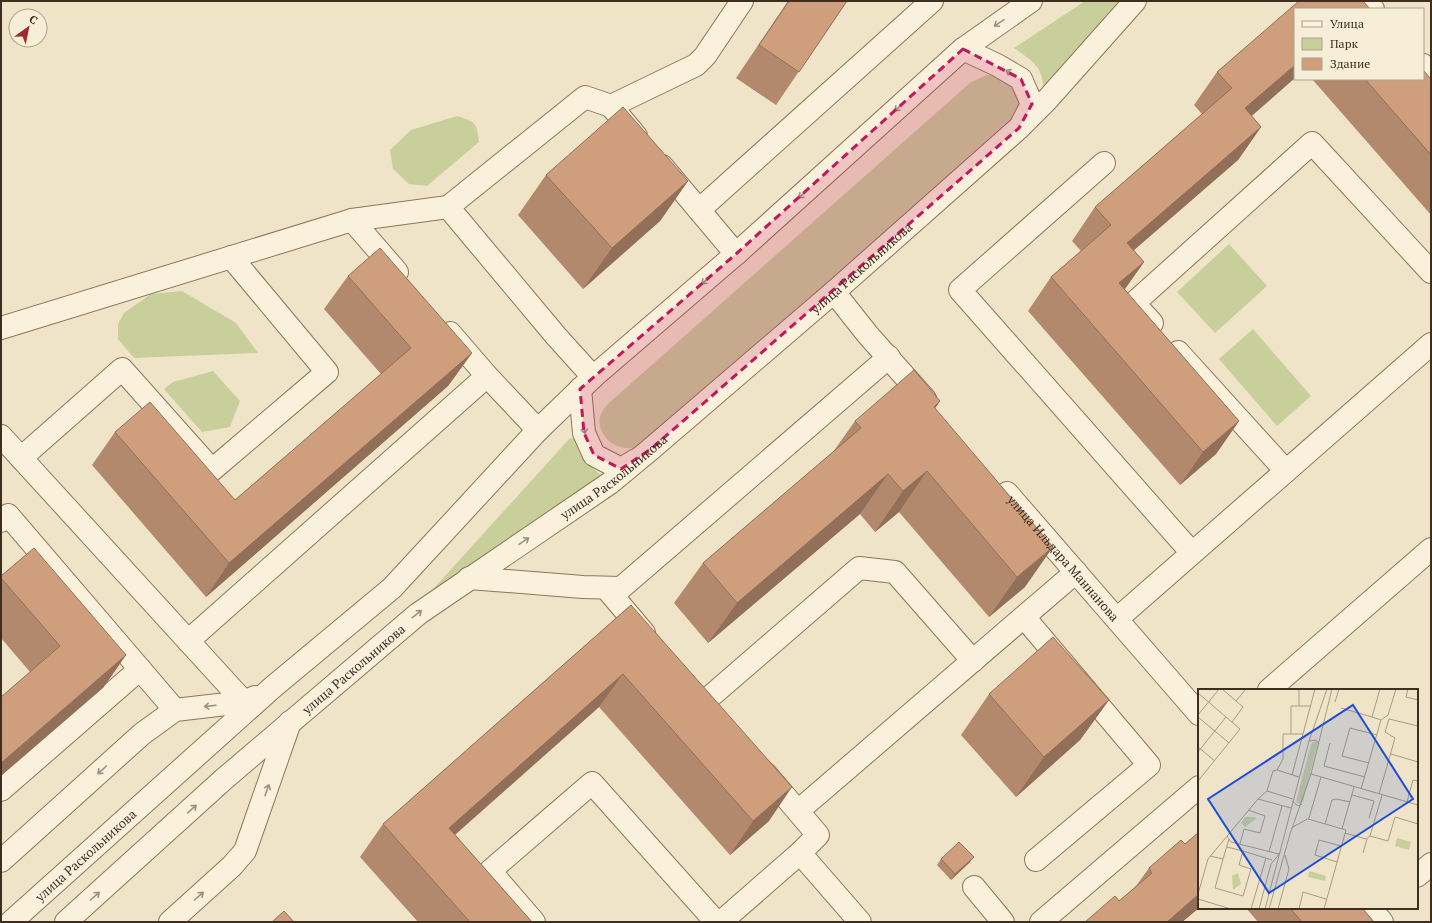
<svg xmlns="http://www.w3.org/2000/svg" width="1432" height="923" font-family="'PT Serif',serif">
<rect width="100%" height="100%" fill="#f0e4c8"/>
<!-- green -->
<path fill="#c9cf9b" d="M1085,1H1128L1044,96C1043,67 1037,64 1014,48Z
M987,75L999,76L1009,80L1020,98V120L639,448C633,448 626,449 620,447C606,443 594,426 602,412C604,408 607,405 610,402L971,82Z
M457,116C475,122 477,122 479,142L427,186L409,184L393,169L390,150L411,130Z
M1229,244L1267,286L1215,333L1177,292Z
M182,291L236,323L258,353L134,358L118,339V324L124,313L151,294Z
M1253,329L1311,396L1277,426L1219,359Z
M213,371L240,401L230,427L202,432L164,389L173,382Z
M570,438L575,439C580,463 593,465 606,481L415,609Z"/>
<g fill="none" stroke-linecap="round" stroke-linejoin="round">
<defs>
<g id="minor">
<path d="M1366,1L1373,9"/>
<path d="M963,49L997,65L1021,79L1032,104L1022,123"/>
<path d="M1423,65L1431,74"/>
<path d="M636,136L611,106L696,65L705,56L742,1"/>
<path d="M1104,163L960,290L1192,553"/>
<path d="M662,166L736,254"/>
<path d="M448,207L556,336L593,377"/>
<path d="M699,210L932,1"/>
<path d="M352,220L448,207L585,97L611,106"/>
<path d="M834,292L868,335L925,399"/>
<path d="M1152,323L1134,303L1312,143L1431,272"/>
<path d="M1,328L352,220L397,272"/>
<path d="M450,333L487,376L538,430"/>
<path d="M1178,352L1286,471"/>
<path d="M580,389L584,433L594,455L621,469L636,460"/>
<path d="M1,436L244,702"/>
<path d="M21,458L122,369L212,470L327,372L231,257"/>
<path id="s1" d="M1007,493L1199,714"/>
<path d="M1,521L8,515L175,710"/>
<path d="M469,578L583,587L621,588L889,357"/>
<path d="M606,588L644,633"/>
<path d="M1024,617L1149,765L1036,860"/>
<path d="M1117,619L1431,344"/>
<path d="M188,641L487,376"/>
<path d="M1269,690L1431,549"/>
<path d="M704,702L859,568L895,572L973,661"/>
<path d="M1,790L140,669"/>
<path d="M798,811L1076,572"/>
<path d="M800,853L860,922"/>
<path d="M1,861L142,734L175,710L244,702L255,697"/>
<path d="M1417,876L1431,864"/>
<path d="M974,887L1003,922"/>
<path d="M1370,908L1382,922"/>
<path id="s2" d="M11,922L273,687L392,588L538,430L593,377L736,254L963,49L1031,1"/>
<path id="s3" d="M66,922L224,779L418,614L610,483L651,449L834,292L1019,128L1046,101L1135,1"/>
<path d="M170,922L232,866L245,851L290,722"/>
<path d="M534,922L490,871L592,783L716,922"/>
<path d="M721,922L800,853L818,835L766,774"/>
<path d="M1041,922L1199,787"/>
</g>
</defs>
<!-- minor casing -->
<use href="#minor" stroke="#8d765c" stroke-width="24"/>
<!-- minor -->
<use href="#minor" stroke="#faf1dc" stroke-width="22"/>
</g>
<!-- wall -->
<path fill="#b2896c" d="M788,1H847L776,105L736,78Z
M1295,9L1251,116L1261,127L1238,160L1134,250L1144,262L1124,290L1239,421L1216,454L1180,485L1028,311L1051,277L1081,251L1072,241L1095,207L1202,114L1194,105L1217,72Z
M1312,79H1431V215Z
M546,175L688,181L660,221L583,289L518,215Z
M348,276L472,353L448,386L206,597L92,465L115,432L235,500L381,374L324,309Z
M940,401L935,408L1025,587L989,617L899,512L875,532L860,514L708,643L674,603L703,563L833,452L855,421Z
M1,576L126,655L103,688L30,672L1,638Z
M631,605L769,821L730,855L599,707L455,835L532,922H418L360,857L383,824Z
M989,694L1109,700L1080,740L1016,797L961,735Z
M1199,832V908L1182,922L1119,901L1136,886L1149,868L1185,844Z
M941,859L970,862L951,880L937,865Z
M1246,908H1362L1374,922H1258Z"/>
<!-- shaded-wall -->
<path fill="#916f58" d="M1295,65V78L1222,142L1245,108Z
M1261,127L1238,160L1104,276L1127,243Z
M688,181L660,221L583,289L612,248Z
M1144,262L1120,296L1119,283Z
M472,353L448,386L206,597L229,563Z
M940,401L912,442L934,407Z
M1239,421L1216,454L1180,485L1203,452Z
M927,471L899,512L875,532L903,491Z
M888,474L860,514L708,643L737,603Z
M1053,547L1025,587L989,617L1017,577Z
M126,655L103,688L1,776V763Z
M623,674L599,707L425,861L449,828Z
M1109,700L1080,740L1016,797L1044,757Z
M792,787L769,821L730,855L753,821Z
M974,857L970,862L951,880L955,874Z
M1199,894V908L1182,922H1167Z"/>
<!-- building -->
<path fill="#cf9f7d" stroke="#916f58" d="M789,1H847L799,72L759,45Z
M1299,1H1363L1370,9H1295V65L1245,108L1261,127L1127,243L1144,262L1119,283L1239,421L1203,452L1051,277L1111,225L1095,207L1232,88L1217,72Z
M1423,70L1431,79V155L1365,79H1423Z
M623,107L688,181L612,248L546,175Z
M380,248L472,353L229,563L115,432L150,402L235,500L411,348L348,276Z
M914,370L940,401L934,407L1053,547L1017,577L927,471L903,491L888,474L737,603L703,563L861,428L855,421Z
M34,548L126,655L1,763V697L60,646L1,578V576Z
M631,605L792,787L753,821L623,674L449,828L532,922H470L383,824Z
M1053,637L1109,700L1044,757L989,694Z
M1199,832V894L1167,922H1085L1115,896L1119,901L1152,873L1149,868L1181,840L1185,844Z
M959,842L974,857L955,874L941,859Z
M1290,908H1362L1374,922H1302Z
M284,911L294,922H272Z"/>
<!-- one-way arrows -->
<defs><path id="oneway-shaft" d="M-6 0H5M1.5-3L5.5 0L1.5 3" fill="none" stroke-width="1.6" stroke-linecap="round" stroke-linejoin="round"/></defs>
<g stroke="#9c907e">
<use href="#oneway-shaft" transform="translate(999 23) rotate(146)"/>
<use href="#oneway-shaft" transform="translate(1011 73) rotate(-150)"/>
<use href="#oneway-shaft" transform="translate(899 107) rotate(138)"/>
<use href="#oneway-shaft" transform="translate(803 194) rotate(138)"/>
<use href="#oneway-shaft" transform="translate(706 280) rotate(139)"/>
<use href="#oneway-shaft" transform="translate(584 428) rotate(82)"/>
<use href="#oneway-shaft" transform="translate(524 541) rotate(-34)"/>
<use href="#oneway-shaft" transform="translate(417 614) rotate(-38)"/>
<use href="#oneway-shaft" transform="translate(210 706) rotate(173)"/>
<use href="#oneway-shaft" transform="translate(102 770) rotate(138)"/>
<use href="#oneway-shaft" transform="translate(267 790) rotate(-71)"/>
<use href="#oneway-shaft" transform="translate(192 809) rotate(-42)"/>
<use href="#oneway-shaft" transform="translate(95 896) rotate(-42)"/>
<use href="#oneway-shaft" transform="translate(199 896) rotate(-42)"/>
</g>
<!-- marked area -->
<path fill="#c2185b" fill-opacity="0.2" stroke="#c2185b" stroke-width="3" stroke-dasharray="8 5" stroke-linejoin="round" d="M963,49L1021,79L1032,104L1019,128L651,449L621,469L594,455L584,433L580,389L736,254Z"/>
<g text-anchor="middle" stroke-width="4" stroke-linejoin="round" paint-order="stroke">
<!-- street labels -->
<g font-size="13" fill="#3d2e20" stroke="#f7eed8">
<text dy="5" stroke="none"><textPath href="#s3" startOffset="1031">улица Раскольникова</textPath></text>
<text dy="5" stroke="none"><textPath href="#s3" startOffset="707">улица Раскольникова</textPath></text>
<text dy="5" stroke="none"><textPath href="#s1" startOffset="86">улица Ильдара Маннанова</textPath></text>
<text dy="5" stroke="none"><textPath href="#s3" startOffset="383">улица Раскольникова</textPath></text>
<text dy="5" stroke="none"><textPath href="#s2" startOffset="100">улица Раскольникова</textPath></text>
</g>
</g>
<!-- overview -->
<g transform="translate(1198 689)">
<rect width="220" height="220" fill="#f0e4c8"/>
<path d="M117,52L120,53L105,113L101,115L98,113L100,105L113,55ZM47,128H55L59,129L47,138L43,134ZM199,149L213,153L211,161L197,157ZM111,182L128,187L127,192L110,188ZM40,184L43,195L35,201L34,187Z" fill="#c9cf9b"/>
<path fill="none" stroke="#a89b85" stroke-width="1" d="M24,0L45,18L34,33M182,0L174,28L183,31M210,0L208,8L220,11M0,4L42,40L0,92M38,12L48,0M137,13L141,0M101,17V0M143,19L174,28M0,26L21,0M0,28L31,54M93,45V17H113M111,52L118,51L121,55M132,54L126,77L167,88M0,58L17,72M0,63L28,28M193,65L220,73M171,74L144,67L152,39L179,46M113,85L220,116M94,86L117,0M101,88L79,81L85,70V45H105M163,100L183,31L190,26L198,0M69,102L95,110M181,105L197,49L187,43L191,30L220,37M154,106L176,112L171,129M184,106L172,147L190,152L197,128L220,135M60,110L69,102L75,82L79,81M94,112L100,117L104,115M209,113L215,91L220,92M110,130L148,141L126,220M127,135L134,111L138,110L152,113M95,138L111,129L123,88M144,140L156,98M147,144L168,150L172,147M29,147L33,153L81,165M42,155L46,140L62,144L67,127L50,121M29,158L45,162M71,163L84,117M165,164L169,150M12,167L25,170L17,199L45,207L53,180L41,176L45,162L74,171M25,170L31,150M139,173L117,166L121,151L143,157M0,205L10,170L60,110L93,119M0,210L33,220M53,220L68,169M61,220L73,175L82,164M67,220L111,52L129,0M71,220L92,145L113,85L134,0M80,220L91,180L87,166M101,220L105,203L128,210"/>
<path fill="#1d4ed8" fill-opacity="0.15" stroke="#1d4ed8" stroke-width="2" d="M155,16L215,110L71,204L10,110Z"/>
<rect width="220" height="220" fill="none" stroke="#3d2e20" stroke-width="2"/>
</g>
<!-- border -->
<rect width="1432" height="923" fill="none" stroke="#3d2e20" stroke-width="4"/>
<!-- legend -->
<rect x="1294" y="8" width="130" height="72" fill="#f7eed8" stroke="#ada18e"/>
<rect x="1302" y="21" width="20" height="6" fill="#faf1dc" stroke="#ada18e"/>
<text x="1330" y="28" font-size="12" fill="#3d2e20">Улица</text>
<rect x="1302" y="38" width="20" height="12" fill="#c9cf9b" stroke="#ada18e"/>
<text x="1330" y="48" font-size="12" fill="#3d2e20">Парк</text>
<rect x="1302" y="58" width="20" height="12" fill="#cf9f7d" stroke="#ada18e"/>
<text x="1330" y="68" font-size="12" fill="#3d2e20">Здание</text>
<!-- north arrow -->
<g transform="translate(28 28) rotate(33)"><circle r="19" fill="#f7eed8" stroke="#ada18e"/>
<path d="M0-3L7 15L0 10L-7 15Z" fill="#9e2a2b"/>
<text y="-6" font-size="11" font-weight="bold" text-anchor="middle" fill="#3d2e20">С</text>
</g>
</svg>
